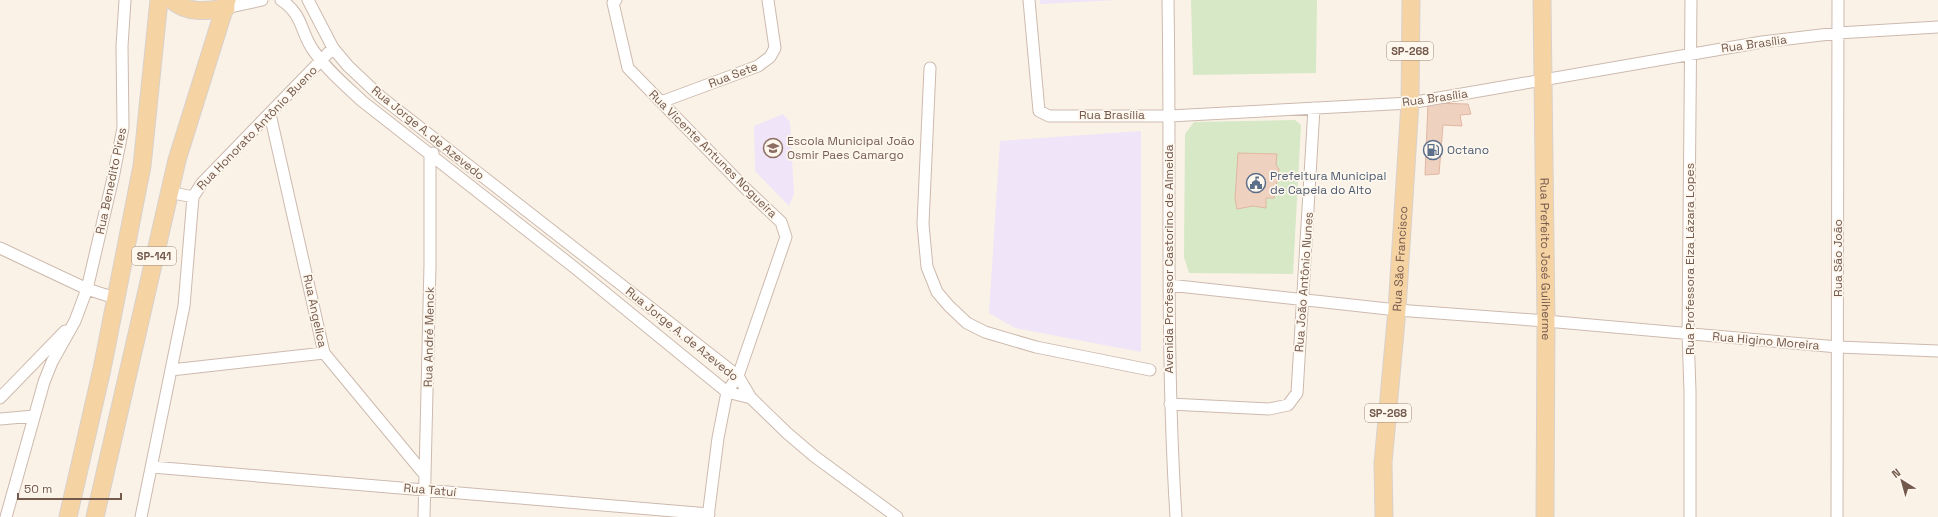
<svg xmlns="http://www.w3.org/2000/svg" width="1938" height="517" font-family="'Space Grotesk',sans-serif">
<rect width="100%" height="100%" fill="#fbf2e7"/>
<!-- education -->
<path fill="#efe4f8" d="M1040,0H1117L1040,4Z
M783,114L790,122L794,194L789,206L755,171L754,126Z
M1141,131V352L1015,328L989,313L1000,141Z"/>
<!-- green -->
<path fill="#d6e8c6" d="M1191,0H1317L1316,73L1193,75Z
M1295,120L1301,125L1293,274L1189,273L1184,257L1185,134L1194,122Z"/>
<!-- building -->
<path fill="#efd1c0" stroke="#e1b7a2" d="M1428,103L1468,104L1471,114L1460,115L1462,126L1443,125L1439,174L1425,175Z
M1238,153L1277,154L1276,165L1279,169L1274,198H1266V208L1253,206L1237,209L1235,199Z"/>
<g fill="none" stroke-linecap="round" stroke-linejoin="round">
<defs>
<path id="street" d="M281,0C303,14 300,31 313,50C327,70 345,85 362,101L575,268L727,392L751,398
M308,0L333,48L348,66L381,97L738,376L751,398L787,433L814,456L897,517
M616,0L613,3L628,68L746,189L781,222L786,237L738,376L727,392L718,438L708,517
M1029,0L1039,111L1049,116H1170L1410,103L1762,42L1838,33L1938,27
M1168,0C1171,172 1165,345 1176,517
M226,8L262,0
M930,68L923,224L927,267L937,292L949,306L967,323L985,332L1036,347L1150,370
M661,102L758,66L770,57L775,48L768,0
M270,114L324,353L425,475
M169,192L193,197
M0,248L87,289L113,178L123,128L122,46L125,0
M1169,285L1397,310L1546,321L1838,347L1938,351
M171,370L324,353
M0,398L65,331
M1170,404L1269,409L1288,405L1297,393L1314,108
M0,419L34,416
M152,467L709,514
M6,517L44,382L52,362L75,321L87,289L115,298
M141,517L184,306L193,197L202,183L333,48
M424,517L430,265V156L433,153
M1690,517V391L1688,334L1691,0
M1837,517L1838,0"/>
<g id="primary">
<path d="M172,0C187,14 207,11 226,8"/>
<path id="s1" d="M1542,0L1546,321L1545,517"/>
<path d="M68,517L102,369L142,166L159,0"/>
<path d="M95,517L177,160L227,0"/>
<path id="s2" d="M1384,517L1383,463L1397,310L1410,103L1411,0"/>
</g>
</defs>
<!-- street casing -->
<use href="#street" stroke="#cdbaae" stroke-width="13"/>
<!-- primary casing -->
<use href="#primary" stroke="#d8d1cd" stroke-width="19"/>
<!-- street -->
<use href="#street" stroke="#fff" stroke-width="11"/>
<!-- primary -->
<use href="#primary" stroke="#f6d3a3" stroke-width="17"/>
</g>
<!-- icons -->
<defs>
<symbol id="school-ring" viewBox="-11 -11 22 22"><circle r="9.5" fill="#fef7ed" stroke="#8d6e63" stroke-width="1.5"/><path d="M0-5L7-2L0 1L-7-2ZM-4 1L0 2.5L4 1V4Q0 6-4 4Z" fill="#8d6e63"/></symbol>
<symbol id="fuel-ring" viewBox="-11 -11 22 22"><circle r="9.5" fill="#fef7ed" stroke="#5c6f8a" stroke-width="1.5"/><path d="M-5.5-6h7V0h2V4h1.3V-2.5L3-4.5l.8-.8L6-3V5H2.5V1h-1V6h-7ZM-4.2-4.7v3.2H.2V-4.7Z" fill="#5c6f8a"/></symbol>
<symbol id="civic-ring" viewBox="-11 -11 22 22"><circle r="9.5" fill="#fef7ed" stroke="#5c6f8a" stroke-width="1.5"/><path d="M-.6-6.5H3V-4.5H.6V-3L4-1V1h2V6H-6V1h2V-1L-.6-3ZM-1.2 2.5V6h2.4V2.5Z" fill="#5c6f8a"/></symbol>
</defs>
<g fill-rule="evenodd">
<use href="#school-ring" x="762" y="137" width="22" height="22"/>
<use href="#fuel-ring" x="1422" y="139" width="22" height="22"/>
<use href="#civic-ring" x="1245" y="172" width="22" height="22"/>
</g>
<g text-anchor="middle" stroke-width="3.5" stroke-linejoin="round" paint-order="stroke">
<!-- shield labels -->
<g fill="#fef7ed" stroke="#9d887d" stroke-width="1">
<rect x="1387" y="42" width="46" height="18" rx="3"/>
<rect x="132" y="247" width="44" height="18" rx="3"/>
<rect x="1365" y="404" width="46" height="18" rx="3"/>
</g>
<g font-size="11" font-weight="bold" fill="#74594d">
<text x="1410" y="55">SP-268</text>
<text x="154" y="260">SP-141</text>
<text x="1388" y="417">SP-268</text>
</g>
<!-- street labels -->
<g font-size="12" fill="#74594d" stroke="#fef7ed">
<text transform="translate(1754 44) rotate(-8)" y="4">Rua Brasília</text>
<text transform="translate(733 75) rotate(-21)" y="4">Rua Sete</text>
<text transform="translate(1435 98) rotate(-8)" y="4">Rua Brasília</text>
<text x="1112" y="119">Rua Brasília</text>
<text transform="translate(257 128) rotate(-46)" y="4">Rua Honorato Antônio Bueno</text>
<text transform="translate(428 133) rotate(39)" y="4">Rua Jorge A. de Azevedo</text>
<text transform="translate(713 154) rotate(45)" y="4">Rua Vicente Antunes Nogueira</text>
<text transform="translate(111 181) rotate(-78)" y="4">Rua Benedito Pires</text>
<text dy="4" stroke="none"><textPath href="#s1" startOffset="259">Rua Prefeito José Guilherme</textPath></text>
<text transform="translate(1838 258) rotate(-90)" y="4">Rua São João</text>
<text transform="translate(1169 259) rotate(-90)" y="4">Avenida Professor Castorino de Almeida</text>
<text dy="4" stroke="none"><textPath href="#s2" startOffset="259">Rua São Francisco</textPath></text>
<text transform="translate(1690 259) rotate(-90)" y="4">Rua Professora Elza Lázara Lopes</text>
<text transform="translate(1304 282) rotate(-86)" y="4">Rua João Antônio Nunes</text>
<text transform="translate(315 311) rotate(78)" y="4">Rua Angelica</text>
<text transform="translate(682 334) rotate(39)" y="4">Rua Jorge A. de Azevedo</text>
<text transform="translate(429 337) rotate(-89)" y="4">Rua André Menck</text>
<text transform="translate(1766 341) rotate(5)" y="4">Rua Higino Moreira</text>
<text transform="translate(430 490) rotate(5)" y="4">Rua Tatuí</text>
</g>
<!-- education labels -->
<g font-size="12" fill="#785e54" stroke="#fef7ed" text-anchor="start">
<text x="787" y="145">Escola Municipal João<tspan x="787" dy="14">Osmir Paes Camargo</tspan></text>
</g>
<!-- service labels -->
<g font-size="12" fill="#4e5e75" stroke="#fef7ed" text-anchor="start">
<text x="1447" y="154">Octano</text>
<text x="1270" y="180">Prefeitura Municipal<tspan x="1270" dy="14">de Capela do Alto</tspan></text>
</g>
</g>
<!-- north arrow -->
<g transform="translate(1902 481) rotate(323)" stroke="#fef7ed" stroke-width="3" paint-order="stroke">
<path d="M0-3L7 15L0 10L-7 15Z" fill="#74594d"/>
<text y="-6" font-size="11" font-weight="bold" text-anchor="middle" fill="#74594d">N</text>
</g>
<!-- scale -->
<path d="M18 493v6h103v-6" fill="none" stroke="#74594d" stroke-width="2"/>
<text x="24" y="493" font-size="12" fill="#74594d" stroke="#fef7ed" stroke-width="3" paint-order="stroke">50 m</text>
</svg>
